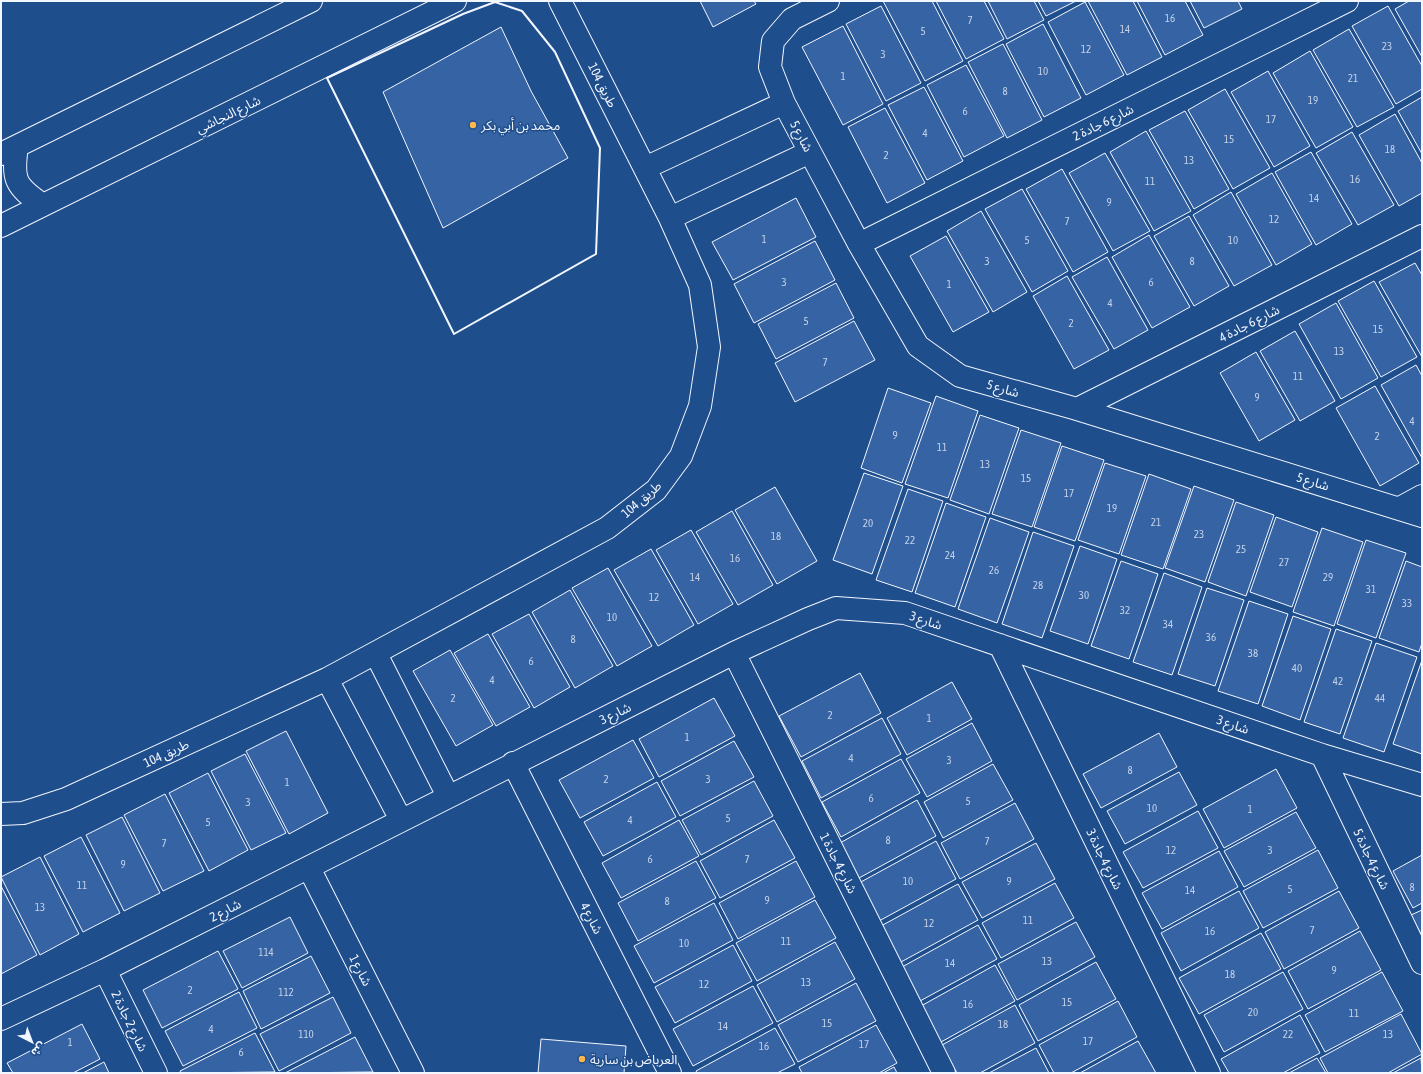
<svg xmlns="http://www.w3.org/2000/svg" width="1423" height="1074" font-family="'Asap Condensed','Noto Sans Arabic',sans-serif">
<rect width="100%" height="100%" fill="#1f4e8c"/>
<!-- building -->
<path fill="#3563a3" stroke="#f2f6ff" d="M700,1H754L756,4L713,27Z
M883,1H932L963,61L925,81Z
M936,1H984L1004,39L966,59Z
M988,1H1034L1044,20L1007,39Z
M1038,1H1076L1046,16Z
M1088,1H1133L1162,57L1127,75Z
M1137,1H1185L1203,35L1165,55Z
M1190,1H1238L1242,9L1204,28Z
M1409,1H1422V57L1395,9Z
M1085,2L1124,75L1086,95L1048,22Z
M881,6L921,83L886,101L846,24Z
M1388,6L1422,66V89L1396,104L1352,26Z
M1043,24L1081,98L1044,117L1006,44Z
M843,26L883,104L843,125L802,47Z
M501,27L531,91L568,158L443,228L383,92Z
M1349,29L1394,107L1357,127L1313,50Z
M1003,44L1042,120L1007,138L968,62Z
M1310,51L1353,127L1316,148L1273,73Z
M966,65L1004,136L964,157L927,85Z
M1268,71L1310,146L1274,167L1231,92Z
M924,87L963,161L927,180L888,105Z
M1225,89L1270,168L1233,189L1188,110Z
M1422,97V154L1398,111Z
M885,108L925,183L887,203L848,127Z
M1185,111L1229,189L1194,209L1149,130Z
M1395,114L1422,163V193L1399,206L1359,135Z
M1146,131L1191,211L1154,231L1110,152Z
M1352,132L1394,205L1358,225L1316,153Z
M1311,152L1352,224L1316,245L1275,172Z
M1105,153L1150,231L1113,251L1069,173Z
M1062,169L1108,252L1073,272L1026,189Z
M1272,173L1312,244L1276,265L1236,194Z
M1022,189L1068,271L1032,292L985,209Z
M1231,192L1272,265L1234,286L1193,215Z
M796,198L816,237L733,280L712,242Z
M981,211L1027,292L993,312L947,231Z
M1189,216L1229,286L1194,306L1154,236Z
M1149,235L1190,307L1152,328L1112,257Z
M946,236L989,312L953,332L910,256Z
M815,241L835,280L754,323L734,284Z
M1107,257L1148,330L1114,349L1072,277Z
M1415,263L1422,275V357L1379,282Z
M1067,276L1109,350L1074,369L1033,296Z
M1374,281L1417,357L1381,377L1338,301Z
M836,283L854,318L776,359L758,324Z
M1336,303L1378,378L1341,399L1299,324Z
M854,321L875,360L795,402L775,363Z
M1295,331L1335,401L1300,421L1260,351Z
M1256,352L1295,420L1259,441L1220,373Z
M1416,365L1422,376V458L1381,385Z
M1375,386L1419,463L1380,486L1336,408Z
M888,388L931,403L902,483L861,468Z
M936,396L978,411L948,498L905,484Z
M980,415L1019,428L989,514L950,500Z
M1021,430L1061,443L1032,527L992,514Z
M1062,446L1104,460L1075,541L1034,527Z
M1105,463L1146,476L1119,554L1078,540Z
M864,473L903,486L872,574L833,560Z
M1149,474L1191,489L1163,569L1121,555Z
M1194,486L1234,500L1205,582L1165,568Z
M775,487L817,561L777,584L735,510Z
M908,489L943,501L912,592L876,580Z
M1236,502L1274,515L1246,596L1208,582Z
M946,503L986,517L955,607L915,593Z
M732,511L773,585L738,605L696,532Z
M1276,517L1318,532L1292,607L1250,592Z
M990,518L1029,532L997,623L958,609Z
M1322,528L1363,542L1334,626L1293,612Z
M691,530L733,604L698,624L656,550Z
M1033,532L1074,546L1042,638L1002,624Z
M1366,540L1406,553L1376,638L1337,624Z
M1080,546L1117,559L1088,644L1050,631Z
M651,549L694,625L658,646L614,570Z
M1121,561L1158,574L1129,659L1091,646Z
M1406,561L1422,567V643L1419,652L1379,638Z
M608,568L652,646L617,666L572,588Z
M1164,573L1202,587L1172,675L1133,662Z
M1207,588L1244,600L1215,686L1178,674Z
M570,590L613,666L575,688L532,612Z
M1249,601L1288,614L1258,704L1218,691Z
M529,614L570,687L534,708L492,634Z
M1293,616L1331,629L1300,720L1262,706Z
M1336,629L1372,641L1340,734L1304,722Z
M488,634L530,707L496,726L454,653Z
M1376,643L1417,657L1384,752L1343,738Z
M450,650L493,725L456,746L413,671Z
M1422,660V754L1393,744Z
M860,673L881,713L801,757L779,716Z
M952,682L972,719L907,755L887,718Z
M714,698L735,736L659,777L639,739Z
M882,718L901,754L821,798L802,761Z
M972,723L992,761L927,797L906,759Z
M286,731L328,813L289,834L246,751Z
M1159,733L1177,767L1101,808L1083,774Z
M633,740L654,778L580,818L559,780Z
M734,741L754,777L680,816L661,781Z
M245,754L286,833L251,850L211,771Z
M901,759L920,793L841,837L822,802Z
M993,764L1013,800L943,838L924,802Z
M1276,769L1297,808L1224,848L1203,809Z
M1179,772L1197,805L1125,844L1107,811Z
M208,773L248,850L209,871L169,793Z
M754,781L773,816L701,855L682,820Z
M657,782L676,817L603,856L584,822Z
M165,794L204,871L163,891L124,815Z
M917,800L936,836L859,878L840,843Z
M1015,803L1034,839L960,879L941,843Z
M1198,811L1218,848L1143,888L1123,852Z
M1296,812L1316,848L1244,887L1224,851Z
M122,817L160,893L124,911L86,835Z
M679,820L699,856L621,898L602,863Z
M774,820L795,858L720,898L700,861Z
M81,837L120,913L83,932L44,856Z
M936,841L956,879L879,921L859,883Z
M1036,843L1055,879L982,918L962,882Z
M1318,850L1338,888L1263,928L1243,891Z
M1219,851L1238,887L1162,929L1142,893Z
M1422,855V903L1413,908L1393,871Z
M40,857L79,934L40,955L1,877Z
M696,861L716,898L638,941L618,903Z
M796,861L815,897L738,939L719,903Z
M1055,883L1074,918L1001,958L982,923Z
M958,884L978,920L901,962L881,926Z
M1,886L37,955L1,974Z
M1239,891L1259,928L1181,971L1161,933Z
M1339,891L1359,928L1284,969L1265,932Z
M815,900L836,938L757,981L736,943Z
M714,903L733,940L654,983L634,946Z
M1422,910V936L1411,915Z
M290,917L308,953L242,988L223,951Z
M1076,922L1095,957L1017,1000L998,964Z
M978,925L997,959L920,1001L902,967Z
M1360,931L1381,970L1308,1009L1288,971Z
M1261,933L1281,969L1199,1014L1179,978Z
M835,942L855,979L777,1022L757,985Z
M733,945L752,981L675,1023L655,987Z
M218,951L238,989L162,1028L143,990Z
M311,956L330,993L261,1029L243,991Z
M1096,962L1116,999L1038,1041L1019,1005Z
M995,965L1015,1001L941,1042L921,1006Z
M1283,972L1303,1009L1224,1052L1204,1015Z
M1382,972L1403,1011L1325,1052L1305,1015Z
M856,983L876,1021L798,1062L778,1025Z
M753,986L773,1023L693,1066L673,1029Z
M239,992L257,1028L183,1066L165,1031Z
M333,997L351,1033L279,1071L260,1034Z
M1118,1001L1137,1037L1071,1073H1054L1039,1045Z
M1015,1005L1035,1043L980,1073H957L942,1045Z
M1401,1014L1422,1054L1388,1073H1328L1320,1058Z
M1300,1015L1320,1053L1283,1073H1229L1221,1059Z
M82,1024L100,1059L73,1073H13L7,1063Z
M876,1025L897,1063L879,1073H802L799,1067Z
M775,1028L795,1064L777,1073H697L696,1071Z
M255,1033L275,1072L181,1073L180,1071Z
M355,1037L373,1072L285,1073Z
M541,1039L626,1046L624,1073H538Z
M1138,1041L1156,1073H1080Z
M1036,1048L1049,1073H989Z
M1317,1058L1326,1073H1289Z
M1421,1058L1422,1073H1393Z
M104,1062L109,1073H83Z
M894,1067L897,1073H883Z"/>
<g fill="none" stroke-linecap="round" stroke-linejoin="round">
<defs>
<path id="minor" d="M828,1L792,19L773,41L770,67L784,103L810,152L859,244L918,346L960,376L1077,409L1422,516
M645,168L784,103
M670,218L810,152
M859,244L1347,1
M1077,409L1422,236
M1400,508L1422,496
M1000,645L1209,1073
M734,653L944,1073
M376,654L448,796
M327,679L401,820
M1322,755L1422,963
M513,763L670,1073
M1,814L23,813L66,799L327,679L607,528L656,490L681,456L700,406L709,347L700,285L670,218L560,1
M309,868L413,1073
M105,970L156,1073
M1,1019L105,970L734,653L808,619L836,608L905,613L1322,755L1422,785"/>
<path id="secondary" d="M17,146C12,180 15,186 43,205
M1,154L311,1
M1,226L455,1"/>
</defs>
<!-- minor casing -->
<use href="#minor" stroke="#f2f6ff" stroke-width="24"/>
<!-- secondary casing -->
<use href="#secondary" stroke="#f2f6ff" stroke-width="24"/>
<!-- minor -->
<use href="#minor" stroke="#1f4e8c" stroke-width="22"/>
<!-- secondary -->
<use href="#secondary" stroke="#1f4e8c" stroke-width="22"/>
<!-- wall -->
<path stroke="#f2f6ff" stroke-width="2" d="M495,2L522,11L555,52L600,148L596,254L454,334L327,78L463,14Z"/>
</g>
<!-- markers -->
<g fill="#ffb74d" stroke="#1f4e8c" stroke-width="1.5">
<circle cx="473" cy="125" r="4"/>
<circle cx="582" cy="1059" r="4"/>
</g>
<g text-anchor="middle" stroke-width="3" stroke-linejoin="round" paint-order="stroke">
<!-- number labels -->
<g font-size="11" fill="#c3d1e8">
<text x="1170" y="22">16</text>
<text x="970" y="24">7</text>
<text x="1125" y="33">14</text>
<text x="923" y="35">5</text>
<text x="1387" y="50">23</text>
<text x="1086" y="53">12</text>
<text x="883" y="58">3</text>
<text x="1043" y="75">10</text>
<text x="843" y="80">1</text>
<text x="1353" y="82">21</text>
<text x="1005" y="95">8</text>
<text x="1313" y="104">19</text>
<text x="965" y="115">6</text>
<text x="1271" y="123">17</text>
<text x="925" y="137">4</text>
<text x="1229" y="143">15</text>
<text x="1390" y="153">18</text>
<text x="886" y="159">2</text>
<text x="1189" y="164">13</text>
<text x="1355" y="183">16</text>
<text x="1150" y="185">11</text>
<text x="1314" y="202">14</text>
<text x="1109" y="206">9</text>
<text x="1274" y="223">12</text>
<text x="1067" y="225">7</text>
<text x="764" y="243">1</text>
<text x="1027" y="244">5</text>
<text x="1233" y="244">10</text>
<text x="987" y="265">3</text>
<text x="1192" y="265">8</text>
<text x="784" y="286">3</text>
<text x="1151" y="286">6</text>
<text x="949" y="288">1</text>
<text x="1110" y="307">4</text>
<text x="806" y="325">5</text>
<text x="1071" y="327">2</text>
<text x="1378" y="333">15</text>
<text x="1339" y="355">13</text>
<text x="825" y="366">7</text>
<text x="1298" y="380">11</text>
<text x="1257" y="401">9</text>
<text x="1412" y="425">4</text>
<text x="895" y="439">9</text>
<text x="1377" y="440">2</text>
<text x="942" y="451">11</text>
<text x="985" y="468">13</text>
<text x="1026" y="482">15</text>
<text x="1069" y="497">17</text>
<text x="1112" y="512">19</text>
<text x="1156" y="526">21</text>
<text x="868" y="527">20</text>
<text x="1199" y="538">23</text>
<text x="776" y="540">18</text>
<text x="910" y="544">22</text>
<text x="1241" y="553">25</text>
<text x="950" y="559">24</text>
<text x="735" y="562">16</text>
<text x="1284" y="566">27</text>
<text x="994" y="574">26</text>
<text x="695" y="581">14</text>
<text x="1328" y="581">29</text>
<text x="1038" y="589">28</text>
<text x="1371" y="593">31</text>
<text x="1084" y="599">30</text>
<text x="654" y="601">12</text>
<text x="1407" y="607">33</text>
<text x="1125" y="614">32</text>
<text x="612" y="621">10</text>
<text x="1168" y="628">34</text>
<text x="1211" y="641">36</text>
<text x="573" y="643">8</text>
<text x="1253" y="657">38</text>
<text x="531" y="665">6</text>
<text x="1297" y="672">40</text>
<text x="492" y="684">4</text>
<text x="1338" y="685">42</text>
<text x="453" y="702">2</text>
<text x="1380" y="702">44</text>
<text x="830" y="719">2</text>
<text x="929" y="722">1</text>
<text x="687" y="741">1</text>
<text x="851" y="762">4</text>
<text x="949" y="764">3</text>
<text x="1130" y="774">8</text>
<text x="606" y="783">2</text>
<text x="708" y="783">3</text>
<text x="287" y="786">1</text>
<text x="871" y="802">6</text>
<text x="968" y="805">5</text>
<text x="248" y="806">3</text>
<text x="1152" y="812">10</text>
<text x="1250" y="813">1</text>
<text x="728" y="822">5</text>
<text x="630" y="824">4</text>
<text x="208" y="826">5</text>
<text x="888" y="844">8</text>
<text x="987" y="845">7</text>
<text x="164" y="847">7</text>
<text x="1171" y="854">12</text>
<text x="1270" y="854">3</text>
<text x="650" y="863">6</text>
<text x="747" y="863">7</text>
<text x="123" y="868">9</text>
<text x="908" y="885">10</text>
<text x="1009" y="885">9</text>
<text x="82" y="889">11</text>
<text x="1412" y="891">8</text>
<text x="1290" y="893">5</text>
<text x="1190" y="894">14</text>
<text x="767" y="904">9</text>
<text x="667" y="905">8</text>
<text x="40" y="911">13</text>
<text x="1028" y="924">11</text>
<text x="929" y="927">12</text>
<text x="1312" y="934">7</text>
<text x="1210" y="935">16</text>
<text x="786" y="945">11</text>
<text x="684" y="947">10</text>
<text x="266" y="956">114</text>
<text x="1047" y="965">13</text>
<text x="950" y="967">14</text>
<text x="1334" y="974">9</text>
<text x="1230" y="978">18</text>
<text x="806" y="986">13</text>
<text x="704" y="988">12</text>
<text x="190" y="994">2</text>
<text x="286" y="996">112</text>
<text x="1067" y="1006">15</text>
<text x="968" y="1008">16</text>
<text x="1253" y="1016">20</text>
<text x="1354" y="1017">11</text>
<text x="827" y="1027">15</text>
<text x="1003" y="1028">18</text>
<text x="723" y="1030">14</text>
<text x="211" y="1033">4</text>
<text x="306" y="1038">110</text>
<text x="1288" y="1038">22</text>
<text x="1388" y="1038">13</text>
<text x="1088" y="1045">17</text>
<text x="70" y="1046">1</text>
<text x="864" y="1048">17</text>
<text x="764" y="1050">16</text>
<text x="241" y="1056">6</text>
</g>
<!-- street labels -->
<g font-size="13" fill="#f2f6ff" stroke="#1f4e8c">
<text transform="translate(603 85) rotate(63)" y="5">طريق 104</text>
<text transform="translate(228 114) rotate(-26)" y="5">شارع النجاشي</text>
<text transform="translate(1103 122) rotate(-26)" y="5">شارع 6 جادة 2</text>
<text transform="translate(802 136) rotate(62)" y="5">شارع 5</text>
<text transform="translate(1249 323) rotate(-27)" y="5">شارع 6 جادة 4</text>
<text transform="translate(1003 388) rotate(16)" y="5">شارع 5</text>
<text transform="translate(1313 481) rotate(17)" y="5">شارع 5</text>
<text transform="translate(641 499) rotate(-41)" y="5">طريق 104</text>
<text transform="translate(926 620) rotate(18)" y="5">شارع 3</text>
<text transform="translate(615 713) rotate(-26)" y="5">شارع 3</text>
<text transform="translate(1233 724) rotate(19)" y="5">شارع 3</text>
<text transform="translate(166 753) rotate(-25)" y="5">طريق 104</text>
<text transform="translate(1105 859) rotate(64)" y="5">شارع 4 جادة 3</text>
<text transform="translate(1372 859) rotate(64)" y="5">شارع 4 جادة 5</text>
<text transform="translate(839 863) rotate(63)" y="5">شارع 4 جادة 1</text>
<text transform="translate(225 910) rotate(-27)" y="5">شارع 2</text>
<text transform="translate(592 918) rotate(63)" y="5">شارع 4</text>
<text transform="translate(361 970) rotate(63)" y="5">شارع 1</text>
<text transform="translate(130 1021) rotate(64)" y="5">شارع 2 جادة 2</text>
</g>
<!-- poi labels -->
<g font-size="13" fill="#f2f6ff" stroke="#1f4e8c" text-anchor="start">
<text x="481" y="130">محمد بن أبي بكر</text>
<text x="590" y="1064">العرباض بن سارية</text>
</g>
</g>
<!-- border -->
<rect width="1423" height="1074" fill="none" stroke="#f2f6ff" stroke-width="4"/>
<!-- north arrow -->
<g transform="translate(32 1042) rotate(138)" stroke="#1f4e8c" stroke-width="3" paint-order="stroke">
<path d="M0-3L7 15L0 10L-7 15Z" fill="#f2f6ff"/>
<text y="-6" font-size="11" font-weight="bold" text-anchor="middle" fill="#f2f6ff">ش</text>
</g>
</svg>
